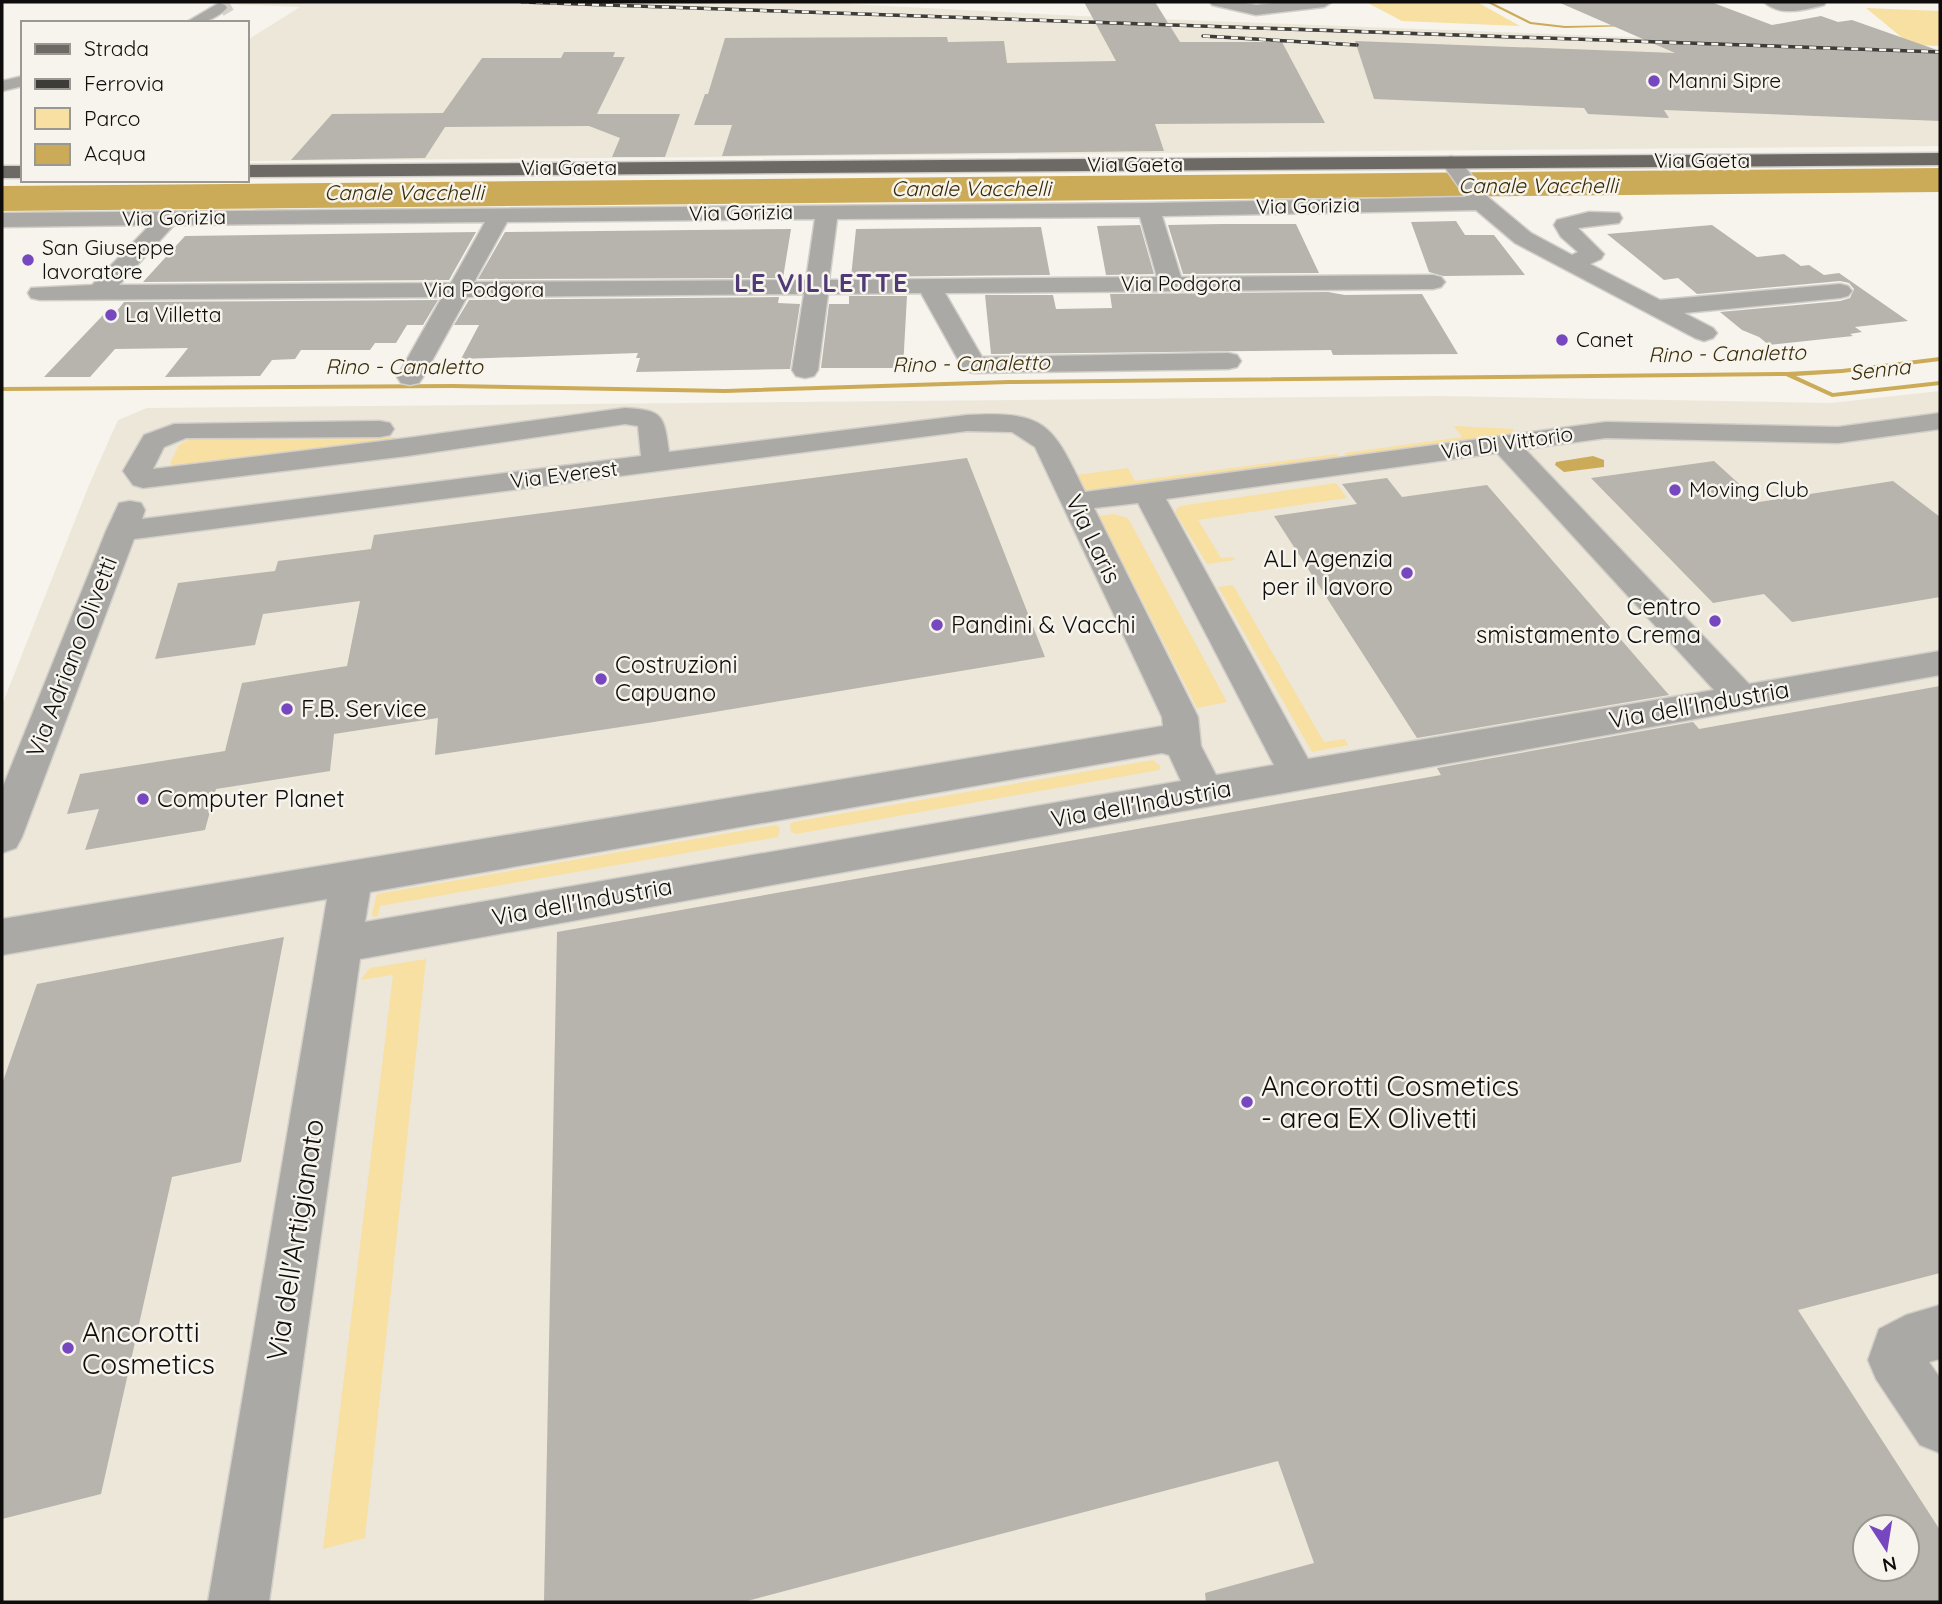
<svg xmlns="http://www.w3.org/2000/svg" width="1942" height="1604" font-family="Quicksand,sans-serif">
<rect width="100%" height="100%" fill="#f7f4ed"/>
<!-- built -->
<path fill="#ede7d9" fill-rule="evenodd" d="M178,2H811L1080,16L1940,49V146L247,161V40L300,7Z
M1940,391V1602H2V705L89,485L118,420L147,408L1440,396L1830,403ZM1865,1527H1907V1569H1865Z"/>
<!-- green -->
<path fill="#f8dfa2" d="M1366,2H1477L1520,26L1402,21Z
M1866,8L1940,11V46L1911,45Z
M1454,426L1514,429L1511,435L1347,457L1344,453L1462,437Z
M395,437L396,439L175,467L170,463L179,445L189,439Z
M1336,454L1339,457L1085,491L1077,475L1128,468L1135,481Z
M1336,483L1347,498L1198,520L1221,558L1233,557L1235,560L1207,564L1175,512L1178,507L1186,505Z
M1114,514L1128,518L1227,702L1197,708L1099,516Z
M1233,585L1324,742L1345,739L1348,745L1312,752L1218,587Z
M1153,760L1161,767L1159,770L796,834L791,832L790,824L793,822Z
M776,825L780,828L778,837L380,906L378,916L373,917L372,914L377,894Z
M426,959L365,1538L323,1549L393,975L360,980L370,968Z"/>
<!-- water -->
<path fill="#ccab58" d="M1940,168V192L2,211V186Z
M1593,456L1604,460V467L1564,472L1555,465L1556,462Z"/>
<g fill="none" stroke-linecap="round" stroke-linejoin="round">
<!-- stream -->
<path fill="#ccab58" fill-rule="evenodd" d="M1486,2H1491L1531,22L1565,26L1627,25L1629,26L1565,28L1530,24Z
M1940,357V361L1842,373L1796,376L1833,393L1940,381V385L1832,397L1786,376L1009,384L725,393L453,388L2,391V387L453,384L725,389L1009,380L1787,372L1842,369Z"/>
</g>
<!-- building -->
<path fill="#b7b4ae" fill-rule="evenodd" d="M1084,2H1155L1180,42H1282L1325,123L1155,124L1164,151L722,156L732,125H694L705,94H708L725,38L947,37L948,42L1004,41L1007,63L1116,61Z
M1558,2H1711L1772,25L1821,16L1838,22L1852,20L1940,51V121L1664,110L1669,118L1588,114L1584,108L1374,99L1355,41L1675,53Z
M564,52H615L613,57H625L597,114H680L665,157H612L620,138L589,126L445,127L425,158L291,160L332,114L443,113L482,58H561Z
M1456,221L1465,235H1494L1525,275L1443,276L1429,272L1411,222Z
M1221,224H1296L1319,273L1183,274L1168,225Z
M1140,225L1154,274L1106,275L1097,226Z
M1712,225L1757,257L1784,254L1801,266L1809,265L1824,275L1839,273L1908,321L1855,327L1862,332L1850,334L1853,336L1769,345L1759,337L1742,330L1720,312L1840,301L1850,298L1854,289L1849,283L1840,281L1697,294L1678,278L1664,280L1607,234Z
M1041,227L1050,275L851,277L856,229Z
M791,229L783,278L478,279L505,232Z
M476,232L449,280L143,282L185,236Z
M1328,292L1345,295L1422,294L1458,354L1333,355L1331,350L991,354L985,295H1053L1056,309L1112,308L1110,294Z
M849,296H907L903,368H821L829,304H849Z
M779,297L778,303L800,304L790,369L636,372L640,358H636L638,353L461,359L479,325H454L469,300Z
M438,300L423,325H407L396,343H375L370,350H301L295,359L272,360L260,376L165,377L188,348L115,349L90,377H44L106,312H116L124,302Z
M967,458L1045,657L654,722L435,755L438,718L334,734L330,771L216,789L205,830L85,850L99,809L67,814L80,774L225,751L242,683L347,666L360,601L263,614L255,645L155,659L178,583L275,571L278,561L371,549L374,535Z
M1714,461L1759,502L1893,481L1940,517V597L1792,622L1764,594L1713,603L1591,478Z
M1387,478L1402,497L1487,485L1669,695L1417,738L1274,516L1357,504L1342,484Z
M1940,686V1273L1798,1310L1940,1530V1602H1206L1205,1593L1314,1563L1278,1461L743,1602H544L557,932L1441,775L1437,768L1693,722L1699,729ZM1865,1527H1907V1569H1865Z
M284,937L241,1162L172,1177L101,1494L2,1519V1084L37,984Z"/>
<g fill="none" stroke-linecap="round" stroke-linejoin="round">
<!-- minor-tunnel -->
<path stroke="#d4d1cb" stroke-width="18" stroke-dasharray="18 9" stroke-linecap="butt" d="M219,8L229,2"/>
<defs>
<path id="minor" d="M1210,2H1240L1256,5L1285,2H1332L1324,7L1256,15L1212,5Z
M1764,2H1826L1824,5C1804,10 1780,17 1764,2Z
M219,3L225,5L227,8C214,21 202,23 185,23Z
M23,76V86L2,91V81Z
M1451,156L1458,158L1489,198L1531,233L1572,255L1578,252L1561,237L1554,225L1557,220L1589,212L1619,213L1622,218L1619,223L1578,228L1604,254L1601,259L1590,264L1660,300L1840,284L1848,286L1852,291L1848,296L1840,298L1684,313L1713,328L1717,333L1713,338L1704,341L1695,338L1515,243L1476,210L1162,216L1181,277L1433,275L1441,277L1445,282L1441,287L1433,289L945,293L982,357L1228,353L1237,355L1241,361L1237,367L1228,369L974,373L965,371L961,365L921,293L828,294L818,370L814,376L805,378L796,376L792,370L804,294L467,297L423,377L419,383L410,385L401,383L397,377L442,297L40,300L31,298L28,293L31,288L92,285L150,225L2,227V213L1149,203L1466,197L1441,162L1444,158ZM1140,217L1157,277L829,280L837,219ZM815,219L806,280L474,282L507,222ZM485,222L451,283L119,285L174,225Z
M625,408C664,410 664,416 669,452L967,415C1047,411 1052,424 1085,492L1606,422L1838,427L1940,413V429L1838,443L1606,438L1525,449L1749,684L1940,651V675L360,959L269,1602H208L327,899L2,955V919L1163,726L1162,717L1035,447L1012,432L967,431L134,539L22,837L16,848L2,853V789L106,531L119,503L130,501L141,503L145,510L142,519L641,456L638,426L625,424L407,456L143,488L133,485L123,471L144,435L174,424L380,421L390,423L394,429L390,435L380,437L186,438L164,447L153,469L407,438ZM1497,453L1714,690L1308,759L1166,499ZM1138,503L1274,765L1216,775L1201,746L1198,717L1094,508ZM1162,753L1169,755L1181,781L365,922L370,892Z
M1940,1305V1359L1929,1362L1940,1378V1453L1920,1445L1876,1379L1868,1360L1879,1329L1906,1315Z"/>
<path id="major" d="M1940,153V165L247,177V165Z
M2,166H23V178H2Z"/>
</defs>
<!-- minor casing -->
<use href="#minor" stroke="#d2cfc9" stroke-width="3"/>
<!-- major casing -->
<use href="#major" stroke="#d2cfc9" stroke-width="3"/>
<!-- minor -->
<use href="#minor" fill="#aaa9a6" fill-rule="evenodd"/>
<!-- major -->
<use href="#major" fill="#6d6a65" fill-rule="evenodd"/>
<defs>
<path id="rail" d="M522,2L1940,52
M1203,36L1357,45"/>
</defs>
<!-- rail casing -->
<use href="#rail" stroke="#3d3c39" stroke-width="3.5"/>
<!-- rail -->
<use href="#rail" stroke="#f7f4ed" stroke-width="2.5" stroke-dasharray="7" stroke-linecap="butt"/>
</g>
<!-- markers -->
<g fill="#7747bf" stroke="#f7f4ed" stroke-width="2.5">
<circle cx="1654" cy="81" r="7"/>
<circle cx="28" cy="260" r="7"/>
<circle cx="111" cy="315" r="7"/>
<circle cx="1562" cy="340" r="7"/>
<circle cx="1675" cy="490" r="7"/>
<circle cx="1407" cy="573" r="7"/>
<circle cx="1715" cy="621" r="7"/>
<circle cx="937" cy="625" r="7"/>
<circle cx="601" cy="679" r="7"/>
<circle cx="287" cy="709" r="7"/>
<circle cx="143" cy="799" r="7"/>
<circle cx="1247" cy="1102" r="7"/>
<circle cx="68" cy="1348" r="7"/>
</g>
<g text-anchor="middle" stroke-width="5" stroke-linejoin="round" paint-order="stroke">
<!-- far-poi labels -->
<g font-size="21" fill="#0e0d0b" stroke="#f7f4ed" text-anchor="start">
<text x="1668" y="88">Manni Sipre</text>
<text x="42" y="255">San Giuseppe<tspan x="42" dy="24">lavoratore</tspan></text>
<text x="125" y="322">La Villetta</text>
<text x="1576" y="347">Canet</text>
<text x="1689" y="497">Moving Club</text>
</g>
<!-- far-street labels -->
<g font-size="21" fill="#0e0d0b" stroke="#f7f4ed">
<text x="1702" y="168">Via Gaeta</text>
<text x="1135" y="172">Via Gaeta</text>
<text x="569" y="175">Via Gaeta</text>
<text transform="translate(1308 206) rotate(-1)" y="7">Via Gorizia</text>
<text transform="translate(741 213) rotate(-1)" y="7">Via Gorizia</text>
<text transform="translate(174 218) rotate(-1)" y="7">Via Gorizia</text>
<text x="1181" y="291">Via Podgora</text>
<text x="484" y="297">Via Podgora</text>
<text transform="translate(1507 443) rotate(-8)" y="7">Via Di Vittorio</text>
<text transform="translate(564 475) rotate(-7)" y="7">Via Everest</text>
</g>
<!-- far-water labels -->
<g font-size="21" font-style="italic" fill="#382b05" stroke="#f7f4ed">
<text x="1538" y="193">Canale Vacchelli</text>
<text x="971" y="196">Canale Vacchelli</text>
<text x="404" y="200">Canale Vacchelli</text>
<text transform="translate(1727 354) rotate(-1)" y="7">Rino - Canaletto</text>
<text transform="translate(971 364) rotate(-1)" y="7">Rino - Canaletto</text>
<text x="404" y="374">Rino - Canaletto</text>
<text transform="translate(1880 370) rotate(-6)" y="7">Senna</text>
</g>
<!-- street labels -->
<g font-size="24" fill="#0e0d0b" stroke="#f7f4ed">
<text transform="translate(1093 539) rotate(64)" y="8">Via Laris</text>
<text transform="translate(72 657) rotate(-69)" y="8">Via Adriano Olivetti</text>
<text transform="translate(1699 705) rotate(-10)" y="8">Via dell'Industria</text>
<text transform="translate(1141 804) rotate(-10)" y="8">Via dell'Industria</text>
<text transform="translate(582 902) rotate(-10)" y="8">Via dell'Industria</text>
</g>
<!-- poi labels -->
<g font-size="24" fill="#0e0d0b" stroke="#f7f4ed" text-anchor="start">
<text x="1393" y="567" text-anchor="end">ALI Agenzia<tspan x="1393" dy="28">per il lavoro</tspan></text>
<text x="1701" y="615" text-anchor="end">Centro<tspan x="1701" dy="28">smistamento Crema</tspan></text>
<text x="951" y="633">Pandini &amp; Vacchi</text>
<text x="615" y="673">Costruzioni<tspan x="615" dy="28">Capuano</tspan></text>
<text x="301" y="717">F.B. Service</text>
<text x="157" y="807">Computer Planet</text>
</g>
<!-- far-district labels -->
<g font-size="26" font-weight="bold" letter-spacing="2" fill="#4f3a76" stroke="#f7f4ed">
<text x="822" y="292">LE VILLETTE</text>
</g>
<!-- near-poi labels -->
<g font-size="28" fill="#0e0d0b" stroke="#f7f4ed" text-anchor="start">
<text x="1261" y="1096">Ancorotti Cosmetics<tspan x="1261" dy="32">- area EX Olivetti</tspan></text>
<text x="82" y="1342">Ancorotti<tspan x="82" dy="32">Cosmetics</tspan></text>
</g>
<!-- near-street labels -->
<g font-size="28" fill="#0e0d0b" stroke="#f7f4ed">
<text transform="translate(295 1240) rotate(-81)" y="10">Via dell'Artigianato</text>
</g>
</g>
<!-- border -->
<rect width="1942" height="1604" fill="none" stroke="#0e0d0b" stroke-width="7"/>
<!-- legend -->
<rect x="21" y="21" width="228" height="161" fill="#f7f4ed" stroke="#9a9893" stroke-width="2"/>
<rect x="35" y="44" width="35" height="10" fill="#6d6a65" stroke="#9a9893" stroke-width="2"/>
<text x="84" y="56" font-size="21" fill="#0e0d0b">Strada</text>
<rect x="35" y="79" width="35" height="10" fill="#3d3c39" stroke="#9a9893" stroke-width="2"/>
<text x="84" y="91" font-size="21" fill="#0e0d0b">Ferrovia</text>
<rect x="35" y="108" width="35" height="21" fill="#f8dfa2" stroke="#9a9893" stroke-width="2"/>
<text x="84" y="126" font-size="21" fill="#0e0d0b">Parco</text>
<rect x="35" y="144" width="35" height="21" fill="#ccab58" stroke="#9a9893" stroke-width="2"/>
<text x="84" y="161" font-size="21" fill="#0e0d0b">Acqua</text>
<!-- north arrow -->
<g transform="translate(1886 1548) rotate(168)"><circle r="33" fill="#f7f4ed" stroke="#9a9893" stroke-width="2"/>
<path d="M0-5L12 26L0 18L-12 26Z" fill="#7747bf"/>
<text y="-10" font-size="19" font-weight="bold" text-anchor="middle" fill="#0e0d0b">N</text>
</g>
</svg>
